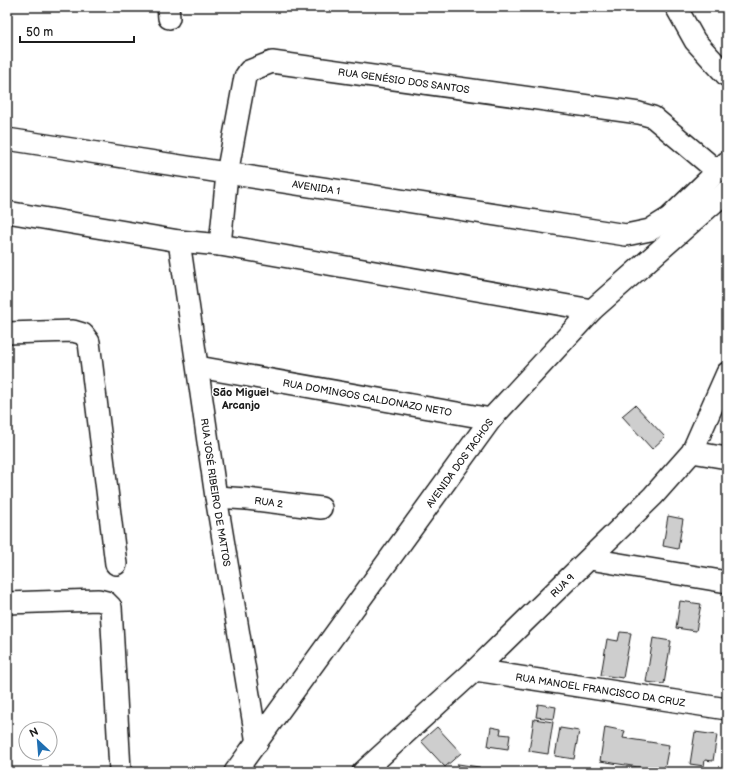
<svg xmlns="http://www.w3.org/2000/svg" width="734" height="779" font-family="'Balsamiq Sans',sans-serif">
<rect width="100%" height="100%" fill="#fff"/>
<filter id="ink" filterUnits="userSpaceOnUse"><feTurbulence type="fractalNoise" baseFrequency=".025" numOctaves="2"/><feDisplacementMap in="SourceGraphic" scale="8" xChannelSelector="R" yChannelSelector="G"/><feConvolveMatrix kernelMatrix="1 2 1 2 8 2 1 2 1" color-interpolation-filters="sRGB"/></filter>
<g filter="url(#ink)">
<!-- building -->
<path fill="#cecece" stroke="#1c1c1c" d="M635,405L665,437L652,449L622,416Z
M668,516L683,519L678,549L663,546Z
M727,542V562L724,561Z
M680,601L701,604L696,631L676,628Z
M725,618L727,619V639L722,638Z
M620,632L631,633L623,678L601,675L607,639L618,641Z
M653,638L671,641L664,684L646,682Z
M538,704L556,707L554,719L536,717Z
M534,719L553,722L548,754L529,751Z
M437,727L461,753L445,767L421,741Z
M491,727L501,729L500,734L510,735L508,749L488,746Z
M605,727L625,731L623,738L669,745L664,771L600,761Z
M560,728L579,731L574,759L555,756Z
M695,732L717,735L713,761L705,760L704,766L690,764Z
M458,764L479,767L478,772H456Z"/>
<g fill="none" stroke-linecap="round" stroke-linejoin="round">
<defs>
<g id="minor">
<path d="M168,7L169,18"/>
<path d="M676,7L695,41L727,76"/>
<path id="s1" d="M7,139L626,235L650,230L669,218L727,162"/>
<path d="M7,212L179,241L220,245L592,310"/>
<path id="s2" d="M179,241L216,497L257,743"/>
<path id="s3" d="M220,245L227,174L245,77L249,71L272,62L639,113L653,117L717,171"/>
<path d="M7,333L73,331L83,334L89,342L116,564"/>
<path id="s4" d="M198,367L491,419"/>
<path d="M692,452L727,458"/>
<path id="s5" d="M216,497L247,499L321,508"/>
<path d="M590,559L727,582"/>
<path d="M7,603L98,600L106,602L111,607L120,770"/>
<path id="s6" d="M475,670L727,709"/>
<path id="s7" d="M235,772L491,419L592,310L727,191"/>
<path id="s8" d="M363,772L475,670L653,496L692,452L727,373"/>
</g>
</defs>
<!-- minor casing -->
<use href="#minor" stroke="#1c1c1c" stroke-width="24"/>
<!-- minor -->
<use href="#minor" stroke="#fff" stroke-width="21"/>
</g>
</g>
<g text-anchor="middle" stroke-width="3" stroke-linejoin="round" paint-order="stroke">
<!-- street labels -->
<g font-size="10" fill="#1c1c1c" stroke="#fff">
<text dy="4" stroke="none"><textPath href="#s3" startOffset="335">RUA GENÉSIO DOS SANTOS</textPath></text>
<text dy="4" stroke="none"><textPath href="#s1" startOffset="313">AVENIDA 1</textPath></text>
<text dy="4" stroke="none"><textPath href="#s4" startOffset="172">RUA DOMINGOS CALDONAZO NETO</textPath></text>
<text dy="4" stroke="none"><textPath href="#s7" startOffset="382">AVENIDA DOS TACHOS</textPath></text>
<text dy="4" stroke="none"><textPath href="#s2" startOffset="254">RUA JOSÉ RIBEIRO DE MATTOS</textPath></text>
<text dy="4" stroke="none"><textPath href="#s5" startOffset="53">RUA 2</textPath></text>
<text dy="4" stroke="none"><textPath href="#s8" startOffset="273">RUA 9</textPath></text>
<text dy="4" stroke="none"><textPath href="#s6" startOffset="127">RUA MANOEL FRANCISCO DA CRUZ</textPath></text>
</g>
<!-- neighbourhood labels -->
<g font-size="11" font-weight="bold" fill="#1c1c1c" stroke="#fff">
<text x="241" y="396">São Miguel<tspan x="241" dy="13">Arcanjo</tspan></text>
</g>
</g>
<!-- margin -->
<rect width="734" height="779" fill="none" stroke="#fff" stroke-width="24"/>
<rect x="12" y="12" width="710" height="755" fill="none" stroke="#1c1c1c" stroke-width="1.5" filter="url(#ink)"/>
<!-- north arrow -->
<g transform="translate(38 741) rotate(334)"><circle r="19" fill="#ffffff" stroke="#a4a4a4"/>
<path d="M0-3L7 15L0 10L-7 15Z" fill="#1f6fb2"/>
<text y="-6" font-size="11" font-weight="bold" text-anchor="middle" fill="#1c1c1c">N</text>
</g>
<!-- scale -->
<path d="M20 36v6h114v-6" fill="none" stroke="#1c1c1c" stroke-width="2"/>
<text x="26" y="36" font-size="12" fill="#1c1c1c" stroke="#ffffff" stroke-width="3" paint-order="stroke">50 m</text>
</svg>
